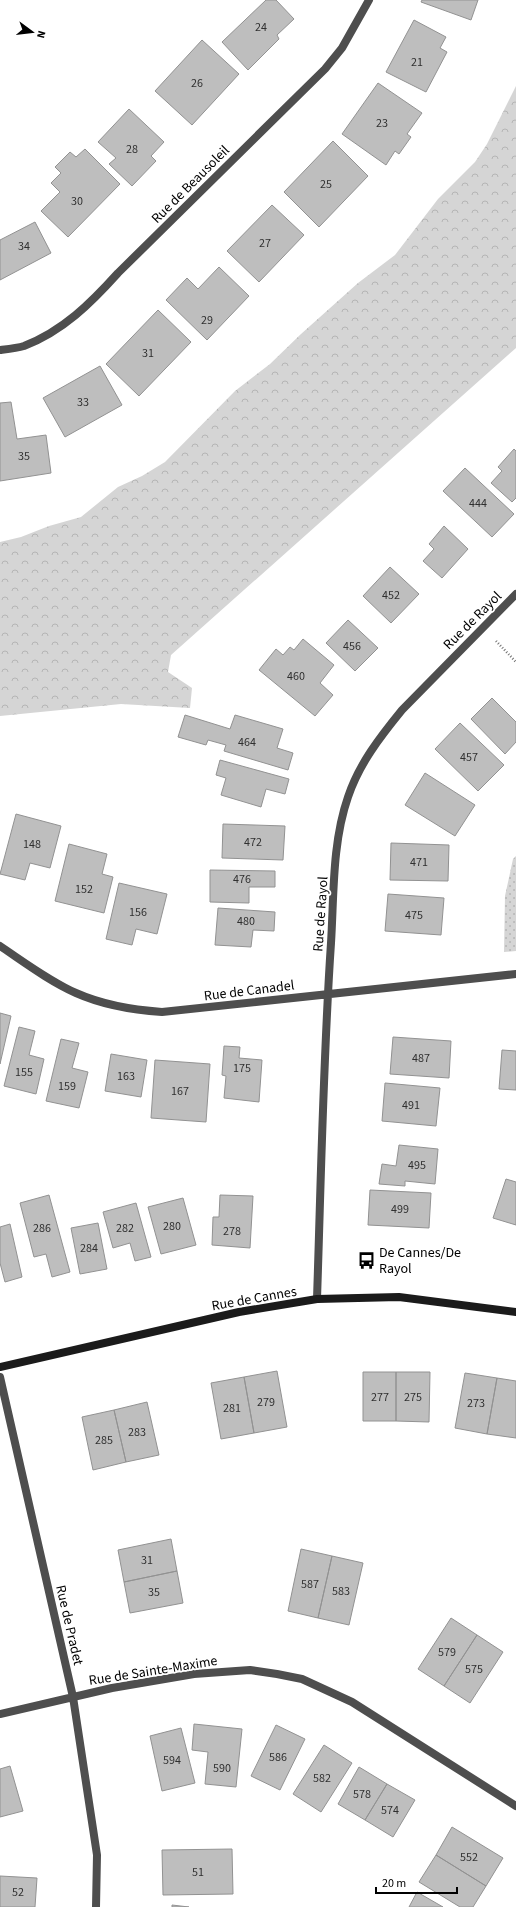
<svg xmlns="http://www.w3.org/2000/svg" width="516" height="1907" font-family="'Source Sans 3',sans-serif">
<defs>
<pattern id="forest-crowns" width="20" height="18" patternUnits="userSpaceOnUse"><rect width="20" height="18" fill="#d5d5d5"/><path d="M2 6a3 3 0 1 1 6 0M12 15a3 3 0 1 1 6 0" fill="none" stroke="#b5b5b5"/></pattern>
<pattern id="park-dots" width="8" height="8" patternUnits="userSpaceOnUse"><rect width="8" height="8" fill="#d5d5d5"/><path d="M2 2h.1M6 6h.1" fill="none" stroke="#b5b5b5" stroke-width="1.8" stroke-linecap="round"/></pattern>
</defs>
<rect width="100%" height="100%" fill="#fff"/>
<!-- forest -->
<path fill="url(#forest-crowns)" d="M516,86V348L171,655L168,672L192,688L190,708L121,704L0,716V542L21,537L49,526L81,517L118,487L142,476L165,462L235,391L270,364L301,334L358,283L395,255L438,199L475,162L487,144Z"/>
<!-- park -->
<path fill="url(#park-dots)" d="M516,856V951L504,952L505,896L513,859Z"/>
<!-- building -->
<path fill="#bebebe" stroke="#929292" d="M266,0H276L294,19L277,35L279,39L248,70L222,42Z
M422,0H478L471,20L421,2Z
M414,20L446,37L440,48L447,52L426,92L386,72Z
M202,40L239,74L192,125L155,91Z
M378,83L422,113L407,134L411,137L399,154L395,151L386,165L342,134Z
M129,109L164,142L151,156L156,161L132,186L109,164L116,158L98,142Z
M333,141L368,176L319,227L284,192Z
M85,149L120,184L68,237L41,211L60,192L51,183L61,173L55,167L70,152L76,157Z
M272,205L304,235L259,282L227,251Z
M35,222L51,253L0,280V240Z
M219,267L249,296L207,340L166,300L187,278L198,289Z
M158,310L191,342L139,396L106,364Z
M100,366L122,405L65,437L43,398Z
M11,402L17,439L46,435L51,473L0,481V403Z
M514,449L516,451V498L512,502L491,483L502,471L498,467Z
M465,468L514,514L492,537L443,491Z
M444,526L468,549L442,578L423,561L434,549L429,544Z
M390,567L419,594L391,623L363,596Z
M348,620L378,648L355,671L326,643Z
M303,639L334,665L320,683L333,695L315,716L259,670L276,649L283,655L290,647L294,650Z
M492,698L516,722V742L505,754L471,719Z
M185,715L230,729L235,715L283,729L277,748L293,753L288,770L224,751L226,745L208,740L206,745L178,737Z
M460,723L504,765L478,791L435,749Z
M220,760L289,779L285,794L266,789L261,807L221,795L226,778L216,775Z
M425,773L475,805L455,836L405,805Z
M16,814L61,826L50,868L30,863L25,880L0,874Z
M223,824L285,826L283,860L222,858Z
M391,843L449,845L448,881L390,880Z
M69,844L107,854L102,874L113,877L104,913L55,901Z
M210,870L275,871V887H249V903L210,902Z
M119,883L167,894L157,934L136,929L132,945L106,939Z
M388,894L444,898L441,935L385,931Z
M218,908L275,912L274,931L253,930L251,947L215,945Z
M0,1013L11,1016L0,1064Z
M19,1027L35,1031L29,1055L44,1059L36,1094L4,1086Z
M393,1037L451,1041L449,1078L390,1074Z
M61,1039L79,1043L72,1068L88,1072L79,1108L46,1101Z
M224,1046L240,1047L239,1058L262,1060L259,1102L224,1098L226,1076L222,1075Z
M502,1050L516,1051V1090L499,1089Z
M111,1054L147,1060L141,1097L105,1091Z
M155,1060L210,1064L206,1122L151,1118Z
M385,1083L440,1088L436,1126L382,1121Z
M399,1145L438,1149L435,1184L405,1181V1186L379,1184L382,1164L396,1166Z
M506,1179L516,1182V1225L493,1218Z
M370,1190L431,1193L429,1228L368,1225Z
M49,1195L70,1272L52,1277L46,1254L34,1257L20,1203Z
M220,1195L253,1196L250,1248L212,1245L213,1217H219Z
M183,1198L196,1245L161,1254L148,1207Z
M136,1203L151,1257L135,1261L130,1243L113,1248L103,1212Z
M98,1223L107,1269L80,1274L71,1228Z
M10,1224L22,1277L5,1282L0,1263V1227Z
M277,1371L287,1427L254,1433L244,1377Z
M363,1372H396V1421H363Z
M396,1372H430L429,1422L396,1421Z
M465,1373L497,1378L487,1434L455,1428Z
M244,1377L254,1433L221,1439L211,1383Z
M497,1378L516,1381V1438L487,1434Z
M147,1402L159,1455L126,1462L114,1410Z
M114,1410L126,1462L93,1470L82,1417Z
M171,1539L177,1571L124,1582L118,1550Z
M301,1549L332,1556L318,1618L288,1611Z
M332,1556L363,1563L349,1625L318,1618Z
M177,1571L183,1603L130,1613L124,1582Z
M451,1618L477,1635L444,1686L418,1669Z
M477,1635L503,1652L470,1703L444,1686Z
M194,1724L242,1729L236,1787L205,1784L208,1752L192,1750Z
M276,1725L305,1739L280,1790L251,1776Z
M181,1728L195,1783L162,1791L150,1736Z
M324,1745L352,1763L321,1812L293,1794Z
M10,1766L23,1811L0,1817V1769Z
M359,1767L387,1784L365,1820L338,1804Z
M387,1784L415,1800L393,1837L365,1820Z
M452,1827L503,1858L486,1886L436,1855Z
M232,1849L233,1894L163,1895L162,1850Z
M436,1855L486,1886L473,1907H460L419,1882Z
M0,1876L37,1878L35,1907H0Z
M417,1892L443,1907H409Z
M172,1905L189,1907H172Z"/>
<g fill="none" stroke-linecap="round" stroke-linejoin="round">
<!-- path -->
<path stroke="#707070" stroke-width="2.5" stroke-dasharray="1 2" stroke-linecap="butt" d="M496,641L516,662"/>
<!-- street -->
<path stroke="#4e4e4e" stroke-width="8" d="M0,350C8,349 17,348 24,346C63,331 91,303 118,273L325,69L342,48L369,0
M0,946C24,962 49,981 76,993C103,1005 133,1010 162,1012L516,974
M317,1299C321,1180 323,1061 331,943C334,895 332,843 348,797C359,764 380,737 402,710L516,594
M0,1377L73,1697L97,1855L96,1907
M0,1714L112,1688L194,1674L250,1670L277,1674L302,1679L352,1702L516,1806"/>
<!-- secondary -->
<path stroke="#1b1b1b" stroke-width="8" d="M0,1367L239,1312L317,1299L399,1297L516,1312"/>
</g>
<!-- icons -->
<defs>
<symbol id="bus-bare" viewBox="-9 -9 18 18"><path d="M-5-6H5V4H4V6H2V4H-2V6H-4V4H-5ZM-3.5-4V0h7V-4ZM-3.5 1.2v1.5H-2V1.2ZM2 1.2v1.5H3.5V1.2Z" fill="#000" stroke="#fff" stroke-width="2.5" paint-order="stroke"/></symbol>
</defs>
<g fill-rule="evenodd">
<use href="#bus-bare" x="354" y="1248" width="25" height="25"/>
</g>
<g text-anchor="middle" stroke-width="3.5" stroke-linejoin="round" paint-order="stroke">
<!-- number labels -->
<g font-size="12" fill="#303030">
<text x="261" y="31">24</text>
<text x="417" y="66">21</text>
<text x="197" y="87">26</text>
<text x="382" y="127">23</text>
<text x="132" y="153">28</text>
<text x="326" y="188">25</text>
<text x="77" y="205">30</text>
<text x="265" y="247">27</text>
<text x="24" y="250">34</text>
<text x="207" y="324">29</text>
<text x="148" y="357">31</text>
<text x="83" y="406">33</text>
<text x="24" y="460">35</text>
<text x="478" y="507">444</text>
<text x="391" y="599">452</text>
<text x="352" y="650">456</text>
<text x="296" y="680">460</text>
<text x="247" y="746">464</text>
<text x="469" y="761">457</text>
<text x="253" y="846">472</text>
<text x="32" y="848">148</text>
<text x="419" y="866">471</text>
<text x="242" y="883">476</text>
<text x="84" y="893">152</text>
<text x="138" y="916">156</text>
<text x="414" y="919">475</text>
<text x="246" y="925">480</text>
<text x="421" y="1062">487</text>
<text x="242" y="1072">175</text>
<text x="24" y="1076">155</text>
<text x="126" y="1080">163</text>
<text x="67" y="1090">159</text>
<text x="180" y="1095">167</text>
<text x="411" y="1109">491</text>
<text x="417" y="1169">495</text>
<text x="400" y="1213">499</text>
<text x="172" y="1230">280</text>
<text x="42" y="1232">286</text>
<text x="125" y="1232">282</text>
<text x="232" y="1235">278</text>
<text x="89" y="1252">284</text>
<text x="380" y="1401">277</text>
<text x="413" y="1401">275</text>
<text x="266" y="1406">279</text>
<text x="476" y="1407">273</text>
<text x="232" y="1412">281</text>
<text x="137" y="1436">283</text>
<text x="104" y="1444">285</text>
<text x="147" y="1564">31</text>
<text x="310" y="1588">587</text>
<text x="341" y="1595">583</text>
<text x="154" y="1596">35</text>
<text x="447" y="1656">579</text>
<text x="474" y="1673">575</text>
<text x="278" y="1761">586</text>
<text x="172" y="1764">594</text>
<text x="222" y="1772">590</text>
<text x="322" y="1782">582</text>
<text x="362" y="1798">578</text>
<text x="390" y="1814">574</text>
<text x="469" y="1861">552</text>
<text x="198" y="1876">51</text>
<text x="18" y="1896">52</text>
</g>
<!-- street labels -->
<g font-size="14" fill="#000" stroke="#fff">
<text transform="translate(190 184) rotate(-45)" y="5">Rue de Beausoleil</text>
<text transform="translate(472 620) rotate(-45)" y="5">Rue de Rayol</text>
<text transform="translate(320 914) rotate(-86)" y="5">Rue de Rayol</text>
<text transform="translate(249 990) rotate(-7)" y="5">Rue de Canadel</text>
<text transform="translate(254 1298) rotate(-10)" y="5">Rue de Cannes</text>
<text transform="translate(70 1625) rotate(77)" y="5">Rue de Pradet</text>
<text transform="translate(153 1670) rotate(-9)" y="5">Rue de Sainte-Maxime</text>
</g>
<!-- poi labels -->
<g font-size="14" fill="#000" stroke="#fff" text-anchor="start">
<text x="379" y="1257">De Cannes/De<tspan x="379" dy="16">Rayol</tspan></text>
</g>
</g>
<!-- north arrow -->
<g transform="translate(32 32) rotate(105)" stroke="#ffffff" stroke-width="3" paint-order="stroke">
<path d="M0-3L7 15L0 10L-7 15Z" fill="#000000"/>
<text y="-6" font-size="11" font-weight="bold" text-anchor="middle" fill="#000000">N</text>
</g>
<!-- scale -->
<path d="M376 1887v6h81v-6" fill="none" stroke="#000000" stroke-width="2"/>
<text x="382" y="1887" font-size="12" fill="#000000" stroke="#ffffff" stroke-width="3" paint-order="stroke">20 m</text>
</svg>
